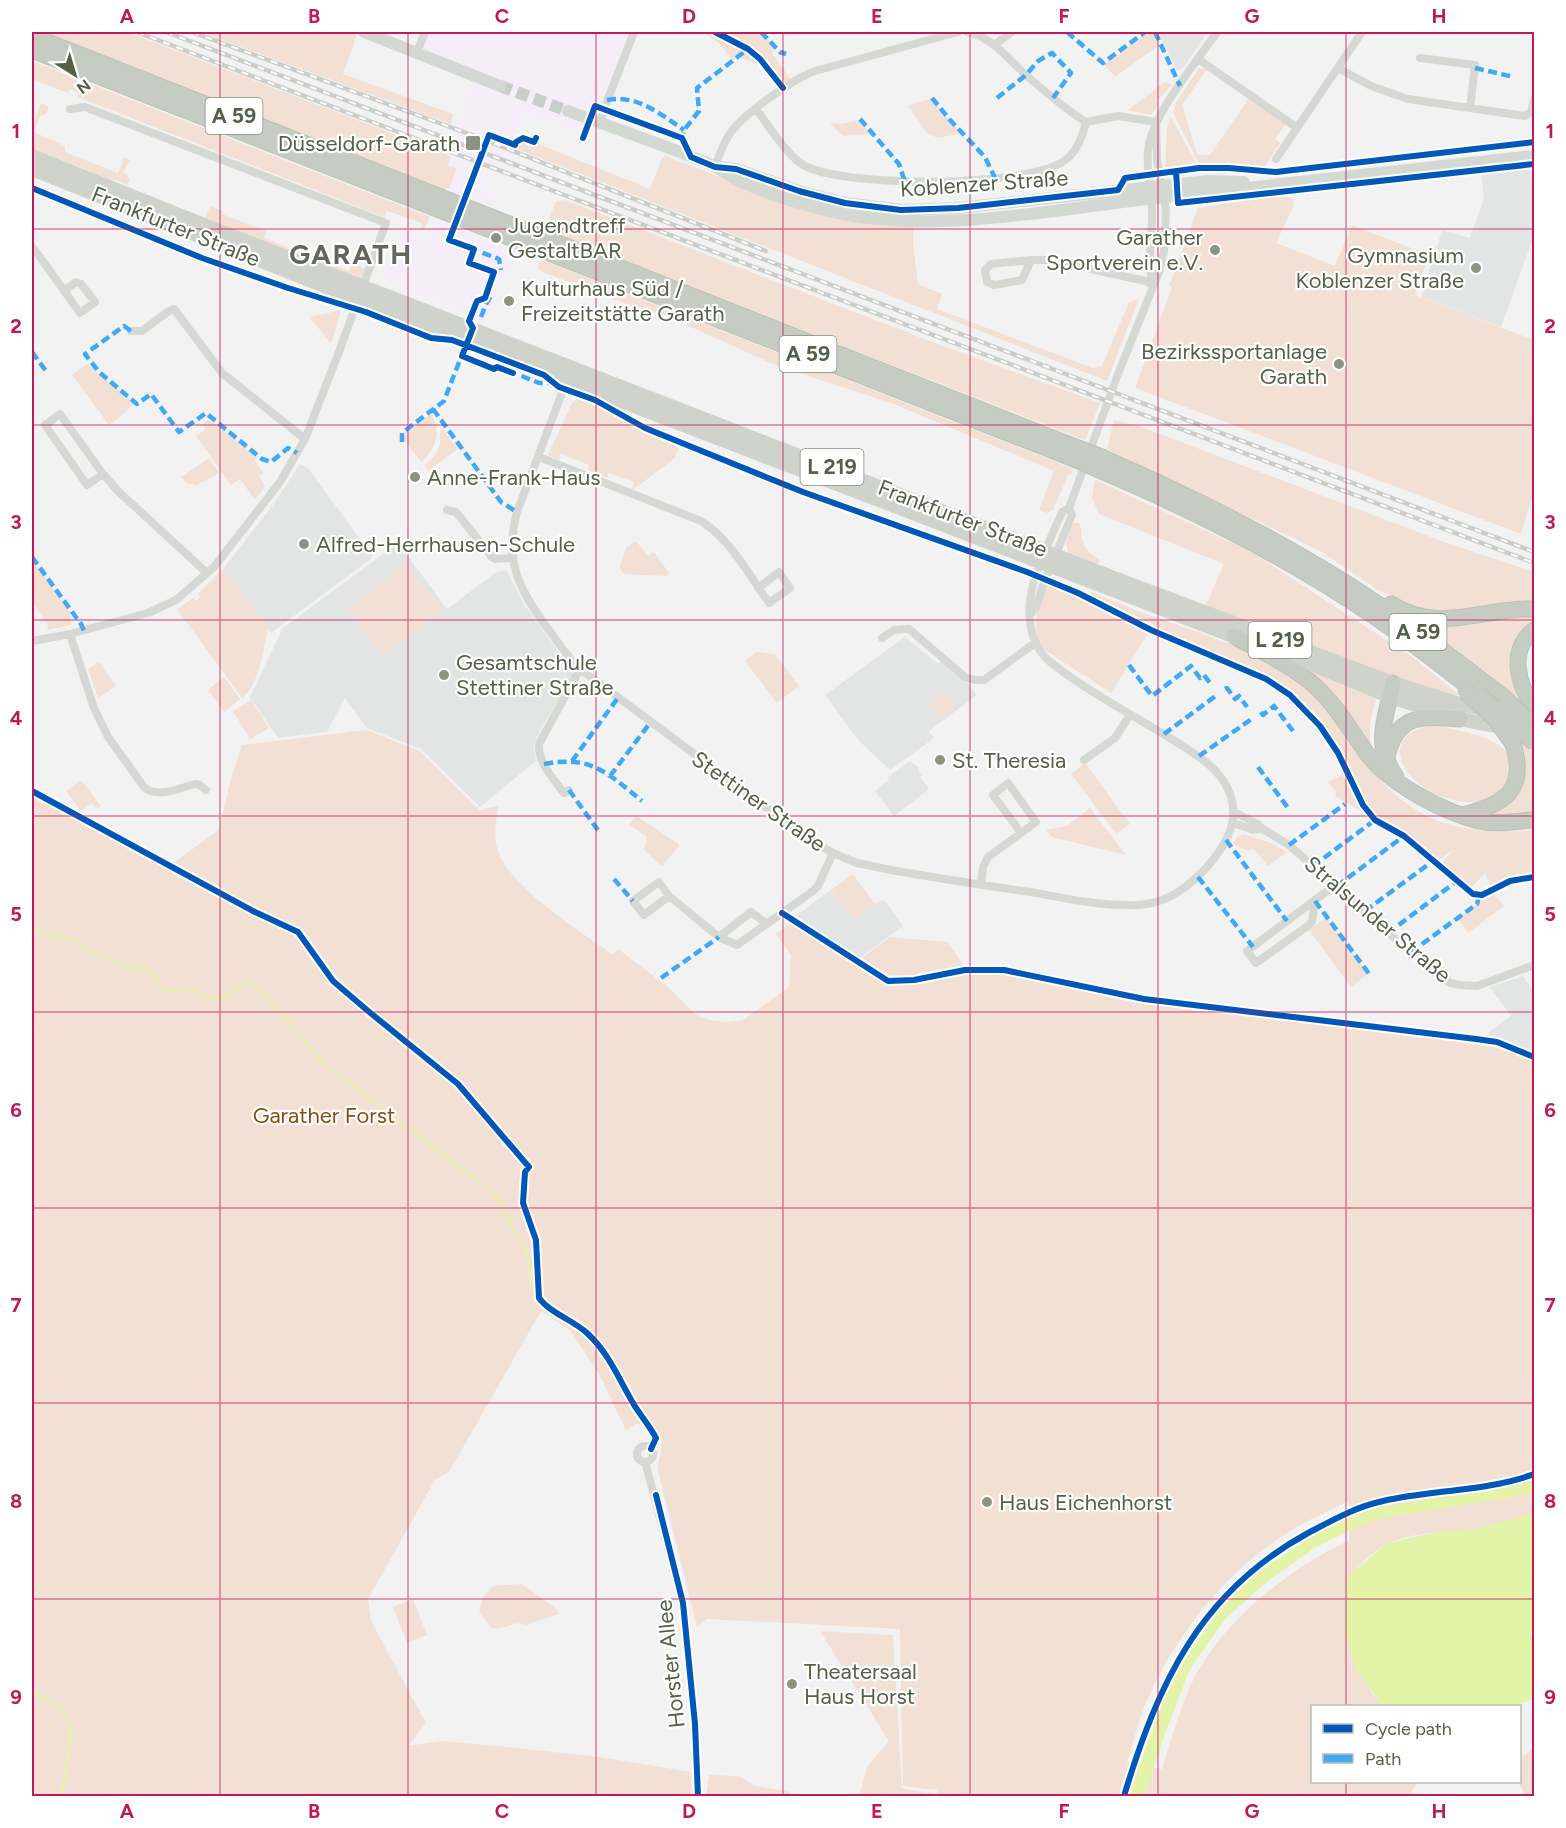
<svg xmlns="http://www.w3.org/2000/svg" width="1566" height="1828" font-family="Figtree,sans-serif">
<rect width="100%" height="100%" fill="#f2f2f3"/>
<!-- commercial -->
<path fill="#f5eef9" d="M425,32H634L600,122L585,134L525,112L501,174L488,169L480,188L495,194L478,238L517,253L509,273L502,276L486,322L384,280L402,231L429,242L457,169L448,165L460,131L454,128L475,75L417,52Z"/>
<!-- education -->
<path fill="#e3e4e4" d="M1158,32H1206L1207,33L1182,69L1177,70Z
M1534,168V235L1501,327L1421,297L1442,230L1470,238L1484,198L1481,174Z
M300,464L308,468L373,557L271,633L223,569L273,505Z
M398,543L447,609L495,573L506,570L524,604L570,668L573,675L537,736L534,746L536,761L480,807L421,749L367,728L345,698L327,732L278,738L250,697L283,628Z
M905,637L938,664L942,660L965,680L977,695L929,731L934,738L890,770L859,741L825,695Z
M910,761L919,768L918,770L922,775L920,777L929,789L894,816L875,791L889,780L887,778Z
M831,890L854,920L881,900L886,902L903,926L857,960L795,920L798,914Z
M1523,976L1534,992V1054L1520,1047L1488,1039L1489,1032L1511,1016L1490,987Z"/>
<!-- green -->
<path fill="#f3e0d5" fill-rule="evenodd" d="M40,32H127L451,156L448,165L457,168L450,187L442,190Z
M201,32H349L357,35L343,74L453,114L451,124Z
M703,32H761L775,47L772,54L791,79L777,89L761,66L739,57L732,60L720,44Z
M1149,32H1153L1159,45L1115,77L1104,65Z
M32,61L430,217L424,229H421L422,223L387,211L384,217L78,97V93L70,89L68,93L32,79Z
M1199,68L1207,69L1182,105L1197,154L1210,155L1249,98L1286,124L1275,139L1280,143L1263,169L1199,164L1173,112L1177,101Z
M1165,82L1172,85L1157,101L1159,103L1151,115L1128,110Z
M932,98L949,120L962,133L938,138L928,134L908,106Z
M41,103L49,107L46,114L40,116L34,132L65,146V152L118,173L124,158L130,160L123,173L128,176L130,182L126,185C114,176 98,181 87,170L32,149V129Z
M1171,117L1197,165L1165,168L1167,127Z
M860,120L870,134L843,136L830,123L840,124Z
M526,139L650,189L662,158L666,156L770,197L914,225L913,242L918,284L942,294L937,309L1093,368L1102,366L1129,302L1139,299L1107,381L517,149L519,143Z
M1285,196L1293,199L1294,205L1276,243L1335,266L1352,225L1429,255L1415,295L1534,340V491L1521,534L1135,388L1172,287L1169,286L1198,208L1227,203Z
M565,200L935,343L1100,403L1085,440L545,230L556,201Z
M210,206L223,211L222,214L266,231L264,238L349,271L353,264L366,269L361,279L205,219Z
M542,260L1061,464L1073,470L1071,474L1068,475L1053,510L1047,513L1039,510L1054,471L891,403L775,365L660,313L647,312L540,271L538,268L540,261Z
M341,310L332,342L330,343L310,317Z
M87,364L134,403L125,413L109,425L72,375Z
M582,397L608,410L640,429L680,444L675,458L634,489L632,488L634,482L609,473L607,478L588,470L589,465L561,454L559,460L548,455L573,401Z
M431,414C442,431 436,450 421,462L404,439L405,434Z
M210,420L256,456L255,461L263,473L259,476L265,486L255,500L240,479L231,485L196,436L205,430L203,425L205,422Z
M1114,420L1142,427L1447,543L1534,572V601L1444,612L1417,608L1378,590L1322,552L1107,449Z
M443,429L458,449L428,471L425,466L435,455L440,444V431Z
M209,458L219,473L197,485L186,483L181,477Z
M1095,480L1248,550L1414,658L1460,696L1400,682L1205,607L1224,564L1099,514L1092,498Z
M1075,523H1079C1082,529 1081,532 1082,538C1084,548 1091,555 1100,560L1098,565L1068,552L1066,542L1072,524Z
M636,541L648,556L654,552L669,573L666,576L623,574L620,566L626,548Z
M32,560L70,612L71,625L47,630L48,625L32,601Z
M407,564L442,611L382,655L347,608Z
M223,569L268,629C264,648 259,686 242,698L177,609L193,598L196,601L200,597L198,594Z
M1047,583L1105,606L1150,630L1111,693L1040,647C1033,618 1036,610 1047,583Z
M1092,592C1135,612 1181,625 1224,642C1242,649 1261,657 1278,667C1314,691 1336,722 1361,756C1408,821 1457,837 1534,830V876L1510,880L1491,887L1485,873L1471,888L1442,863L1453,850L1437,861L1405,836L1371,815L1361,800L1348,770L1330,738L1302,704L1290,694L1266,679L1155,629L1153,624L1091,595Z
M1534,616V623L1526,628L1523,698L1520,702L1414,620L1441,627L1470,625L1506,617Z
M756,652L775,654L799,686L777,703L745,661Z
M1281,660L1377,697C1370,717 1368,732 1372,753Z
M99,662L116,686L98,698L88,669Z
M224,677L240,699L224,712L208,690Z
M945,692L956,707L940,718L929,703Z
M251,700L269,728L250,739L233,711Z
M1437,725C1454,730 1484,734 1498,745C1530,767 1497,807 1464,802C1452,800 1439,797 1429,791C1392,768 1386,730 1437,725Z
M366,730L420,751L480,810L498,806C497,817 494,831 496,843C502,884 580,930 613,955L618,949L668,987L695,1014L710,1020L727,1022L743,1020L789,987L791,955L776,934L793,922L855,963L890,937L947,942L963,964L966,971C1017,966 1065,985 1114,995C1131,999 1148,1001 1165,1004L1479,1040L1497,1044L1534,1058V1514C1515,1519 1496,1525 1476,1529C1447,1534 1413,1530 1386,1545C1372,1552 1361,1564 1350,1574L1346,1634L1370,1690L1383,1706H1312V1782H1417L1410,1796H937V1790L903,1786L900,1629L707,1619L697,1627L657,1467C663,1443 666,1441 647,1423L635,1424L626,1430L599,1374L570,1330L541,1311L449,1472L435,1480L368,1599L371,1621L426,1723L408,1746L441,1741L517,1748L600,1757L691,1772L692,1796H32V792L169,866L219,830L231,779L242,745ZM1349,1501V1540C1282,1574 1213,1626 1185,1699C1176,1722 1169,1746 1162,1769L1127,1762C1135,1738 1141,1711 1152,1689C1183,1625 1231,1567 1292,1530C1310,1519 1330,1510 1349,1501Z
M1526,745L1534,754V816L1469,815L1491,814L1502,807L1518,746Z
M1085,763L1130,824L1116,834L1071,774Z
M1345,773L1362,807L1371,817L1335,796L1336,792L1328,782Z
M81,780L101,806L96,809L92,803L81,811L66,791Z
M1090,808L1126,855L1052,837L1046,830L1067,826Z
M637,816L680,845L662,866L644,850L647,837L629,824Z
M1243,834L1271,843L1287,852L1268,866L1254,849L1248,851L1233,844L1237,837Z
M853,874L875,904L854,920L831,890Z
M1493,892L1504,906L1468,933L1457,918Z
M1326,917L1368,974L1351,987L1309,930Z
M522,1584L558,1610L559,1614L526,1625L517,1623L505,1627L492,1629L479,1612L484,1595L493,1586Z
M413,1599L427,1635L407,1643L393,1607Z
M820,1631L893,1635L902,1788L934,1794V1796H863L860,1793L867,1767L889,1741Z
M1534,1748V1796H1526L1518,1782L1512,1785L1509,1782H1520V1759Z
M709,1775L739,1776L755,1786L786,1791L796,1796H706Z"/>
<!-- water -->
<path fill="#e3f3a7" d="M1534,1480V1492L1525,1495L1382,1518L1345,1532L1313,1549L1273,1577L1226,1618L1190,1669L1155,1760L1144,1757L1163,1696L1183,1663L1217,1612L1256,1574L1311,1537L1346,1519L1380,1507L1524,1484Z
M1534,1514V1630L1530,1634L1534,1642V1698L1515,1706H1383L1355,1668L1346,1634V1580L1350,1574L1385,1545L1396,1541L1442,1531L1474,1529Z"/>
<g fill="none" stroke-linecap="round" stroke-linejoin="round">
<!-- stream -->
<path stroke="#e3f3a7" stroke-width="2" d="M32,925L40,933L78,941L92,954L108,957L133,970L144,968L151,971L165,992L191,988L200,995L222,1000L247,982L253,985L275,1006L324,1064L494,1193L520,1242L527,1250L531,1282
M32,1692L53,1702L65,1715L72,1728L62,1796"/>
<!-- river -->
<path stroke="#e3f3a7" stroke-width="14" d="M1137,1796L1155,1742"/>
<!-- secondary-tunnel -->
<path stroke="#cacec8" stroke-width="12" stroke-dasharray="12 6" stroke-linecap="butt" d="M500,86L568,111"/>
<defs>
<path id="motorway" d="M32,36L1078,448
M32,50L1074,459
M1104,458C1199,500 1292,546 1378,604C1422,633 1464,667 1506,699
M1099,470C1193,510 1285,556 1369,613C1407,638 1443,667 1479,695
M1391,604C1441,635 1483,607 1534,609
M1534,630C1508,651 1518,684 1534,708
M1234,636C1262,652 1296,667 1319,690C1340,710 1352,734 1369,756C1392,785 1444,812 1479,821C1497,825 1517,821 1534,820
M1393,683C1386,720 1372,741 1396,777
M1387,757C1397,713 1422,716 1460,719
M1463,815C1503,805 1528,791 1513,744"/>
</defs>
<!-- motorway casing -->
<use href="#motorway" stroke="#bcc2b6" stroke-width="17"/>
<!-- minor -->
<path stroke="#d5d8d3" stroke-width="8" d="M967,32C991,36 1009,60 1027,76C1046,92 1065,109 1086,122L1118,116L1156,122
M994,45L1012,32
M417,52L425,32
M1420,58L1475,65L1470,108
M1198,59L1296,127
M1338,68L1371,86L1408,99L1525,116L1531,112L1534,99
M756,109C769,126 789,159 807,167C851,187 1024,188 1064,161C1077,152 1082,138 1086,122
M600,122L604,109L634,32
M1276,159L1362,32
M715,167C719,155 724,142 731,132C745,113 793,79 815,71L958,32
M32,246L80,313L95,302L81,284L76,282L64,291
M1031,260L1022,280L994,285L987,282L985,270L991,264L1031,260H1050L1145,281L1153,285
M1153,285C1146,261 1153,236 1152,211C1152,191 1146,172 1148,151C1151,115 1196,63 1217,32
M131,331H142L169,311L174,309L222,373L305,439
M568,377L517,512C504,562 519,589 548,629C558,642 567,657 580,669L810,840L833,853L857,863L886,869C934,878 982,885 1030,892C1061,897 1093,905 1125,905C1144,906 1164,902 1181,890C1200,877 1218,857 1228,836C1236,817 1235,798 1223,780C1212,764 1194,753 1178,743C1142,720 1104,701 1069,676C1056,666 1041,658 1035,641C1017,600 1046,550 1062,512L1069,508
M539,457L701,521C731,540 749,575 769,603L790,588L779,572L758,588
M103,474L87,485L45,425L60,414L103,474L119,492L207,573
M447,510L456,512L491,556L495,559L512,558
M1030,615L1037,605L1043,585L1072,515L1069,508L1118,374L1159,272L1164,252L1166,209L1157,160L1156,122
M70,634L94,708L108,737L144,787C157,799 180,788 195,784L200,785L206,790
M882,638L894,630L909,629L965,677L975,680H984L1035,643
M32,641L70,634L148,613L176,600L214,567L280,482L305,439L337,357L386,223L85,107L70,109
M1084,760L1115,738L1130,715
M569,790L564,793C553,778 538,763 539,744L580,669
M1234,812L1258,824L1261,828L1289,845L1406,948L1450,983L1460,985L1477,986L1534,965
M1233,823L1254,830L1261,828
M981,885L983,867L988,857L1036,822L1008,783L993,795L1021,833
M669,896L644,915L633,901L659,882L669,896L719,937
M1315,901L1312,921L1309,925L1256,963L1247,951L1335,885
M767,924L751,912L719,937L737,945L813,891L818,886L833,853
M637 1454a8 8 0 1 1 16 0a8 8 0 1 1-16 0Z
M645,1462L683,1603L695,1724L698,1796"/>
<!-- secondary -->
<path stroke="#d4d8d2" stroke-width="12" d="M364,32L500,86
M568,111C616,129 665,145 712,165C720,169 726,174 733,178C767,195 806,206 842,214C936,233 1045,211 1139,200C1271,185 1403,170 1534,156
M719,167L736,169L799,191L845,203L901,210L958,208L1208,181L1244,182"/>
<!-- primary -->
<path stroke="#d0d3cc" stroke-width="14" d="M32,156L204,225L1114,578L1393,683L1459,704L1487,709
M32,169L374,306L1243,640
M1264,647L1316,666L1391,697L1460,719L1507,728"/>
<!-- motorway -->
<use href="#motorway" stroke="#c7ccc2" stroke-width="15"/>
<defs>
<path id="rail" d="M137,32L393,130L1534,563
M166,32L1534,552
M192,32L480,138L766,251"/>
</defs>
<!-- rail casing -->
<use href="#rail" stroke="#cbcdc9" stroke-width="4.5"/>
<!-- rail -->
<use href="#rail" stroke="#fff" stroke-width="2" stroke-dasharray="7" stroke-linecap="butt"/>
<defs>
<path id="motorway-bridge" d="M1078,448L1104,458
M1074,459L1099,470
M1465,691L1495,719L1513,744
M1479,695L1534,743
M1506,699L1534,726"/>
</defs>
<!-- motorway-bridge casing -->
<use href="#motorway-bridge" stroke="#bcc2b6" stroke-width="17" stroke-linecap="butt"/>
<!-- motorway-bridge -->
<use href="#motorway-bridge" stroke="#c7ccc2" stroke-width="15"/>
<!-- quiet -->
<path stroke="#3fa9f5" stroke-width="4.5" stroke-dasharray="9 4.5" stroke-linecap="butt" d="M761,32L780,52L786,54
M1067,32L1103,63L1145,32
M1155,32L1180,86
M1475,68L1514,77
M932,98L950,120L985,157L995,178
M997,98L1026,75L1038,61L1052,53L1071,73L1053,98
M607,100C637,94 660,114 684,130
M860,119L899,164L905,182
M679,137L682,138L684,130L699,111L697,88L748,49
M470,248L499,259L501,270
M481,317L486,304L491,296
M131,331L124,326L85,354L99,372L137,404L151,394L179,432L206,413L262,459L271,462L288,448L297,453
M32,352L46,371
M509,371L539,383H552
M433,409L501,502L517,512
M402,442V433L444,401L463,352
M32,557L81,624L84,631
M1129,665L1152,696L1191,666L1200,678L1204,675L1210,683
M1225,689L1227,688L1235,699L1239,696L1247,707
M1261,712L1263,715L1274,706L1293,731
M1164,734L1217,695
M1199,756L1253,718
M572,761L617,699
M544,764C592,755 607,773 642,801
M1258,767L1288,808
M610,776L650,723
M569,790L600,833
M1226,840L1287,921
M1289,845L1345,804
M1313,866L1375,820
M1198,877L1253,947
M614,879L633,901
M1337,886L1404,836
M1315,901L1370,975
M1365,911L1433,861
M1388,933L1457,881
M1411,952L1477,904L1479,896
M661,978L719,937"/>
<defs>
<path id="cycleway" d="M715,32L748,49L760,59L783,88
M583,138L595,106L682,138L691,157L715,167L736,169L799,191L845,203L901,210L958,208L1118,190L1125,178L1199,168H1229L1276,172L1534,142
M1176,171L1178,203L1534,164
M32,188L202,258L288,288L366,312L431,338L452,340L544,375L559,387L595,400L645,428L803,492L1027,572L1078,593L1151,630L1266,679L1290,695L1320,726L1338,753L1363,805L1375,820L1404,836L1473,894L1482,895L1510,881L1534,877
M513,373L497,367L494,369L462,356L473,328L469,321L477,301L485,298L494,272L469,263L474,249L449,240L489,135L515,145L516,142L523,138L534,142L536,138
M32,791L255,912L298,932L333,981L368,1011L458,1084L529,1167L525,1172L523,1203L536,1240L539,1298C550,1313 573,1320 587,1333C608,1352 619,1379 633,1403C640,1415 649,1425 656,1438L651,1449
M782,913L888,981L914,980L965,970H1004L1144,999L1476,1039L1497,1042L1534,1057
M656,1495L683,1603L695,1724L698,1796
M1124,1796C1158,1683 1200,1592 1308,1533C1333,1520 1355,1507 1383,1501C1431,1490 1489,1491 1534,1474"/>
</defs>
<!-- cycleway casing -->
<use href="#cycleway" stroke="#fff" stroke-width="10"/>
<!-- cycleway -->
<use href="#cycleway" stroke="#0057b8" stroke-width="6"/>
</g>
<!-- grid -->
<path fill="none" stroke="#c2185b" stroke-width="1.5" stroke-opacity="0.55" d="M220,32V1796M408,32V1796M596,32V1796M783,32V1796M970,32V1796M1158,32V1796M1346,32V1706M32,229H1534M32,425H1534M32,620H1534M32,816H1534M32,1012H1534M32,1208H1534M32,1403H1534M32,1599H1534M1346,1782V1796"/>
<!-- markers -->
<g fill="#8b9383" stroke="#fff" stroke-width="2">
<rect x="465" y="135" width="16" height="16" rx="3"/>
<circle cx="496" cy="238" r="6"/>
<circle cx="1215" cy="250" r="6"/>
<circle cx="1476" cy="268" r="6"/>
<circle cx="509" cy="301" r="6"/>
<circle cx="1339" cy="364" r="6"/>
<circle cx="415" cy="477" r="6"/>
<circle cx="304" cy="544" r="6"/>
<circle cx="444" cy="675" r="6"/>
<circle cx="940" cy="760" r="6"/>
<circle cx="987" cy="1502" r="6"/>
<circle cx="792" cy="1684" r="6"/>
</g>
<g text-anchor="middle" stroke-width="4.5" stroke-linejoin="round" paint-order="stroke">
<!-- shield labels -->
<g fill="#fff" stroke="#87907e" stroke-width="1.5">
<rect x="205.5" y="98" width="57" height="36" rx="4.5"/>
<rect x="779.5" y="336" width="57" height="36" rx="4.5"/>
<rect x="800.5" y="449" width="63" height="36" rx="4.5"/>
<rect x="1389.5" y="614" width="57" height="36" rx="4.5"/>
<rect x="1248.5" y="622" width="63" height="36" rx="4.5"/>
</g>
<g font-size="21" font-weight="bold" fill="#546047">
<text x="234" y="123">A 59</text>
<text x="808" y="361">A 59</text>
<text x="832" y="474">L 219</text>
<text x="1418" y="639">A 59</text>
<text x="1280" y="647">L 219</text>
</g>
<!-- poi labels -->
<g font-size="22" fill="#546047" stroke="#fff" text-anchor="start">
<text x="460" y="151" text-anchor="end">Düsseldorf-Garath</text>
<text x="508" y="233">Jugendtreff<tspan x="508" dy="25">GestaltBAR</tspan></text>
<text x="1203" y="245" text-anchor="end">Garather<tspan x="1203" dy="25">Sportverein e.V.</tspan></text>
<text x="1464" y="263" text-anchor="end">Gymnasium<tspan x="1464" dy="25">Koblenzer Straße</tspan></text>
<text x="521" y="296">Kulturhaus Süd /<tspan x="521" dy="25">Freizeitstätte Garath</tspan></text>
<text x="1327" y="359" text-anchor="end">Bezirkssportanlage<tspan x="1327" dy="25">Garath</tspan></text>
<text x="427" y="485">Anne-Frank-Haus</text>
<text x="316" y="552">Alfred-Herrhausen-Schule</text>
<text x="456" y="670">Gesamtschule<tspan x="456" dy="25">Stettiner Straße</tspan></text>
<text x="952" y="768">St. Theresia</text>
<text x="999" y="1510">Haus Eichenhorst</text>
<text x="804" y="1679">Theatersaal<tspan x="804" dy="25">Haus Horst</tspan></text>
</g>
<!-- street labels -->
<g font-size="22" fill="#546047" stroke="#fff">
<text transform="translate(984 183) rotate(-4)" y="8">Koblenzer Straße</text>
<text transform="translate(176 226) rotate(22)" y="8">Frankfurter Straße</text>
<text transform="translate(963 518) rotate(21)" y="8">Frankfurter Straße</text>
<text transform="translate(759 801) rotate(35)" y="8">Stettiner Straße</text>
<text transform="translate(1378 919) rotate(40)" y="8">Stralsunder Straße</text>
<text transform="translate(670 1664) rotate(-96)" y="8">Horster Allee</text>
</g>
<!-- park labels -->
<g font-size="22" fill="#894d10" stroke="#fff">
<text x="324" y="1123">Garather Forst</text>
</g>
<!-- district labels -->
<g font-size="28" font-weight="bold" letter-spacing="1.5" fill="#61675d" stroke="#fff">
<text x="351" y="264">GARATH</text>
</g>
</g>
<!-- border -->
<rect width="1566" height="1828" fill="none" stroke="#ffffff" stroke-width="66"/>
<!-- legend -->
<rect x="1311" y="1705" width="210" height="78" fill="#ffffff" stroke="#bbbfb5" stroke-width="1.5"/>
<rect x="1323" y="1724" width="30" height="9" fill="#0057b8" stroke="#bbbfb5" stroke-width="1.5"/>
<text x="1365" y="1735" font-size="18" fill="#546047">Cycle path</text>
<rect x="1323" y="1754" width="30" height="9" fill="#3fa9f5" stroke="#bbbfb5" stroke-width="1.5"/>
<text x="1365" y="1765" font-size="18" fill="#546047">Path</text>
<!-- north arrow -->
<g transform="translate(75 75) rotate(143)" stroke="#ffffff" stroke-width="4.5" paint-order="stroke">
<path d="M0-4.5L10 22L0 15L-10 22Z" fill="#546047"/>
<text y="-9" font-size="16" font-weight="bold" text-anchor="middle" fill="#546047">N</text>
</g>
<rect x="33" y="33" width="1500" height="1762" fill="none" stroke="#c2185b" stroke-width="2"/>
<g font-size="20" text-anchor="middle" font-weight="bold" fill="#c2185b">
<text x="127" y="23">A</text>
<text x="314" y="23">B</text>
<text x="502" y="23">C</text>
<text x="689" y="23">D</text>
<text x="877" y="23">E</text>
<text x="1064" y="23">F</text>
<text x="1252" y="23">G</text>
<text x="1439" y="23">H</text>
<text x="16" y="138">1</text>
<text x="1550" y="138">1</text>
<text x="16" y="333">2</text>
<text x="1550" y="333">2</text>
<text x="16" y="529">3</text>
<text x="1550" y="529">3</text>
<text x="16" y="725">4</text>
<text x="1550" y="725">4</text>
<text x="16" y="921">5</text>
<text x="1550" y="921">5</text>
<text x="16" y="1117">6</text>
<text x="1550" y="1117">6</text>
<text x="16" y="1312">7</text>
<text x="1550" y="1312">7</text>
<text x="16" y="1508">8</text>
<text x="1550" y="1508">8</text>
<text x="16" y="1704">9</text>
<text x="1550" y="1704">9</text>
<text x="127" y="1818">A</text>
<text x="314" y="1818">B</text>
<text x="502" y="1818">C</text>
<text x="689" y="1818">D</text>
<text x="877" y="1818">E</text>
<text x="1064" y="1818">F</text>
<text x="1252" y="1818">G</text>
<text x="1439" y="1818">H</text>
</g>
</svg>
